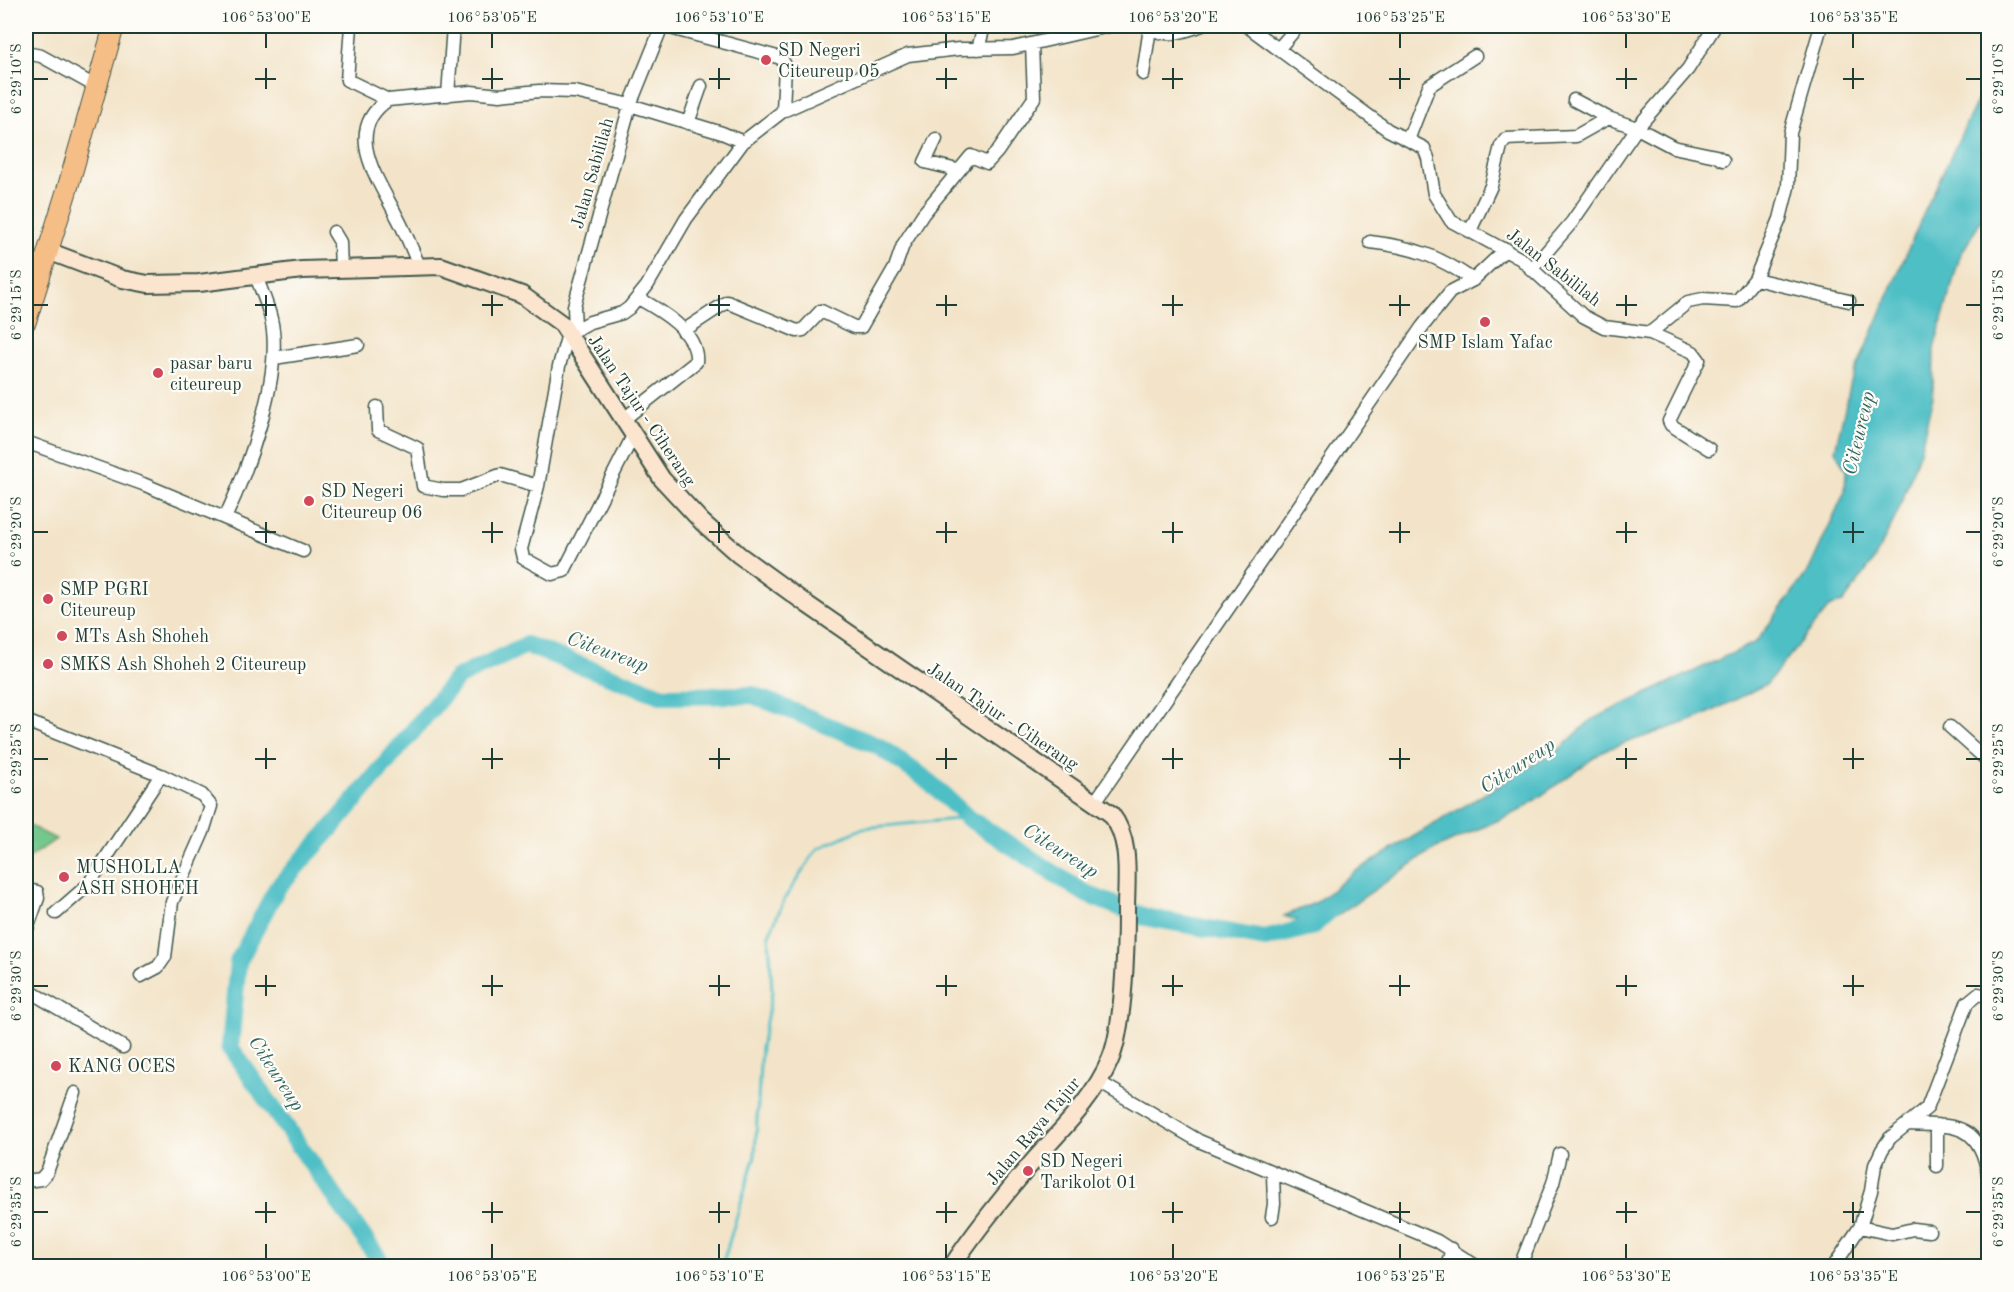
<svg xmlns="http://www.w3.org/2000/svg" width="2014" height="1292" font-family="'Old Standard TT',serif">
<rect width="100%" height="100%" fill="#fdfcf7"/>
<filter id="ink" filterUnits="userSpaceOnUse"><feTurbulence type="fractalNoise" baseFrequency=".0167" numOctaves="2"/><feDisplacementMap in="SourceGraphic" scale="12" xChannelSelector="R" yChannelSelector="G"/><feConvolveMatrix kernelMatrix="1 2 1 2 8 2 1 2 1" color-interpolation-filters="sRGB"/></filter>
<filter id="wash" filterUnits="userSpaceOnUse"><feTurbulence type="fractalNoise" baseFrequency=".008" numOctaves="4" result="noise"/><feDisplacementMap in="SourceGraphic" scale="24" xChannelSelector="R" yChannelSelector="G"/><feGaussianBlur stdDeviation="1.35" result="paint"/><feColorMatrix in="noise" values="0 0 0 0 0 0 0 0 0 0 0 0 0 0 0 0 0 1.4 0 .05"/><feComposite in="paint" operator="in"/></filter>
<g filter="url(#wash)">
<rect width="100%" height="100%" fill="#f3e4c9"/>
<!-- green -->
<path fill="#74c88c" stroke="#4a8260" stroke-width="1.5" d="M26,824L56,839L26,860Z"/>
<!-- water -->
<path fill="#50bfc6" stroke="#387e7d" stroke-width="1.5" d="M1988,78V208L1960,256L1944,313L1934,349L1933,397L1920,451L1898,512L1874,560L1843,603L1830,606L1767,684L1701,717L1605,750L1521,810L1434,849L1319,928L1284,916L1317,902L1354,872L1561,748L1591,720L1756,642L1809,570L1845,491L1846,471L1835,450L1851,382L1926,208Z"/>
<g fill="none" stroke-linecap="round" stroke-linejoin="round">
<!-- stream -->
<path stroke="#50bfc6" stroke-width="3" d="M722,1266L755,1155L761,1047L772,992L769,935L785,898L817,849L863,828L968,818"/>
<!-- river -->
<path stroke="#50bfc6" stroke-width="18" d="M380,1266V1261L230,1047L238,962L277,888L336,823L457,678L526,645L663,696L753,695L878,746L927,780L968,818L1086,894L1145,917L1265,939L1313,926L1330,910"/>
</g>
</g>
<g filter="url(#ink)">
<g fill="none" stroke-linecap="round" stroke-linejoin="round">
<defs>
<path id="minor" d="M351,26L347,80L388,100
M663,26L781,58L785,65L783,111
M1148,26C1164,39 1182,32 1200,26
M1247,26L1388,130L1424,148L1428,158L1434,194L1451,221L1521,259L1583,316L1604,327L1650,333L1688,302L1703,299L1737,301L1755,279L1780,219L1788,187L1790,133L1821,26
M1280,47L1298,26
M978,49L984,26
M26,53L41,56L97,87
M1143,74L1150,28
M448,95L453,26
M1574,100L1608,118L1637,128L1673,147L1716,156L1723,160
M688,123L701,86
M936,139L925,162L957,170
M1408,140L1429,86L1475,56
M1471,229L1491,186L1501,146L1506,139L1576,136L1608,118
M334,232L340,242L341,270
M1370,242C1412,247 1437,255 1473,280
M419,266C412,249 405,231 396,215C378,179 342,131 388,100L471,92L500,95L539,91L575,92L630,105L722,133L743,142
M1531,270L1572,222L1637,128L1688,69L1715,26
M1755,279L1849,301
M575,331L574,306L630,105L662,26
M683,331L727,302L797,331L803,330L821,311L854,327H861L895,268L903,245L923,214L971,156L987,163L997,152L1034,98L1032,44
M1650,333L1693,352L1699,360L1669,421L1671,425L1709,449
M274,358L358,345
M377,407L378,430L417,448L423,486L443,490H461L500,475L538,486
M624,419L696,362C699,332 660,310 638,298
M634,434L564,571L552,574L523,558L521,549L538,486L559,366L568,334L590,322L622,313L629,308L647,286L686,219L743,142L783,111L908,55L959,49L1013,48L1109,26
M26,442L143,484L303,551
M225,518C248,469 284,373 271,319C268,305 261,290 256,276
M26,721L161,775L202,795L211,806L203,832L172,902L165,957L158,967L141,976
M1950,727L1988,761
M1095,802L1422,327L1450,292L1473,280L1506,249
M26,890L37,892L38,898L26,932
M56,913L88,885L161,775
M26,989L123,1047
M1099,1082L1199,1141L1437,1241L1476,1266
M1909,1124C1955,1126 1979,1122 1988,1174
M1937,1125V1166
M26,1181L41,1179L47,1172L75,1093
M1272,1217L1274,1204L1273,1174
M1860,1227L1892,1234L1913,1229L1929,1231
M1447,1266L1452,1249
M1520,1266L1553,1183L1560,1154
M1834,1266L1860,1227L1871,1191L1875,1165L1882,1150L1890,1138L1927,1108L1967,1003L1978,994L1988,996"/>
<path id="secondary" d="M48,251L122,279L148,284L199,283L302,270L441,266L522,295L562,324L662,479L702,522L739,555L808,605L1111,814C1132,841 1126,878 1126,911C1126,948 1124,1028 1110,1060C1094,1098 1063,1128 1036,1158C1006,1193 977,1228 952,1266"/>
<path id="primary" d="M26,321L67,190L114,26"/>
</defs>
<!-- minor casing -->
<use href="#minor" stroke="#3f564a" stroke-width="15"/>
<!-- secondary casing -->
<use href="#secondary" stroke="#3f564a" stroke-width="20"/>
<!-- primary casing -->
<use href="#primary" stroke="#3f564a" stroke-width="22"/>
<!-- minor -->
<use href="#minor" stroke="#fff" stroke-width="12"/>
<!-- secondary -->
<use href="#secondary" stroke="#fbe5cf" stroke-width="16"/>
<!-- primary -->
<use href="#primary" stroke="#f6be87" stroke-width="20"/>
</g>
</g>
<!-- ticks -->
<path fill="none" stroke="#1f3d34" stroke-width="2" d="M266,33V48M492,33V48M719,33V48M946,33V48M1173,33V48M1400,33V48M1626,33V48M1853,33V48M266,68V89M492,68V89M719,68V89M946,68V89M1173,68V89M1400,68V89M1626,68V89M1853,68V89M33,79H48M255,79H276M482,79H503M709,79H730M936,79H957M1162,79H1183M1389,79H1410M1616,79H1637M1843,79H1864M1966,79H1981M266,295V316M492,295V316M719,295V316M946,295V316M1173,295V316M1400,295V316M1626,295V316M1853,295V316M33,305H48M255,305H276M482,305H503M709,305H730M936,305H957M1162,305H1183M1389,305H1410M1616,305H1637M1843,305H1864M1966,305H1981M266,522V543M492,522V543M719,522V543M946,522V543M1173,522V543M1400,522V543M1626,522V543M1853,522V543M33,532H48M255,532H276M482,532H503M709,532H730M936,532H957M1162,532H1183M1389,532H1410M1616,532H1637M1843,532H1864M1966,532H1981M266,748V769M492,748V769M719,748V769M946,748V769M1173,748V769M1400,748V769M1626,748V769M1853,748V769M33,759H48M255,759H276M482,759H503M709,759H730M936,759H957M1162,759H1183M1389,759H1410M1616,759H1637M1843,759H1864M1966,759H1981M266,975V996M492,975V996M719,975V996M946,975V996M1173,975V996M1400,975V996M1626,975V996M1853,975V996M33,986H48M255,986H276M482,986H503M709,986H730M936,986H957M1162,986H1183M1389,986H1410M1616,986H1637M1843,986H1864M1966,986H1981M266,1202V1223M492,1202V1223M719,1202V1223M946,1202V1223M1173,1202V1223M1400,1202V1223M1626,1202V1223M1853,1202V1223M33,1212H48M255,1212H276M482,1212H503M709,1212H730M936,1212H957M1162,1212H1183M1389,1212H1410M1616,1212H1637M1843,1212H1864M1966,1212H1981M266,1244V1259M492,1244V1259M719,1244V1259M946,1244V1259M1173,1244V1259M1400,1244V1259M1626,1244V1259M1853,1244V1259"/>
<!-- markers -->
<g fill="#d1495b" stroke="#fdfcf7" stroke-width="2">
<circle cx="766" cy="60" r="6"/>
<circle cx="1485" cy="322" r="6"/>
<circle cx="158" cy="373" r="6"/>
<circle cx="309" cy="501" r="6"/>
<circle cx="48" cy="599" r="6"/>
<circle cx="62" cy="636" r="6"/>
<circle cx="48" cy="664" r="6"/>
<circle cx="64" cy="877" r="6"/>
<circle cx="56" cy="1066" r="6"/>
<circle cx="1028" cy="1171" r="6"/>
</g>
<g text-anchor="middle" stroke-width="4.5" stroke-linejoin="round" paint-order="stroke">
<!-- poi labels -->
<g font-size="18" fill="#1f3d34" stroke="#fdfcf7" text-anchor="start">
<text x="778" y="56">SD Negeri<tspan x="778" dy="21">Citeureup 05</tspan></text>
<text x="1485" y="348" text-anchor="middle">SMP Islam Yafac</text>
<text x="170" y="369">pasar baru<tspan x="170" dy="21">citeureup</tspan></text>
<text x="321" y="497">SD Negeri<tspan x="321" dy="21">Citeureup 06</tspan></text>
<text x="60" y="595">SMP PGRI<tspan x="60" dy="21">Citeureup</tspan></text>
<text x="74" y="642">MTs Ash Shoheh</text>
<text x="60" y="670">SMKS Ash Shoheh 2 Citeureup</text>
<text x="76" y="873">MUSHOLLA<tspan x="76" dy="21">ASH SHOHEH</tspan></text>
<text x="68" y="1072">KANG OCES</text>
<text x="1040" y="1167">SD Negeri<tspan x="1040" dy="21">Tarikolot 01</tspan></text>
</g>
<!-- street labels -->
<g font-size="18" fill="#1f3d34" stroke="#fdfcf7">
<text transform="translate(592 173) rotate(-74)" y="6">Jalan Sabililah</text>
<text transform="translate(1554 267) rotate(38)" y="6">Jalan Sabililah</text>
<text transform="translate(642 410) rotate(56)" y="6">Jalan Tajur - Ciherang</text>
<text transform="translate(1003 716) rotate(34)" y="6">Jalan Tajur - Ciherang</text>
<text transform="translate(1033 1131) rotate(-50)" y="6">Jalan Raya Tajur</text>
</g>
<!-- water labels -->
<g font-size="20" font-style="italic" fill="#2e6460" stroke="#fdfcf7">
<text transform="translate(1858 433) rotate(-77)" y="7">Citeureup</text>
<text transform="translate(608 651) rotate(20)" y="7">Citeureup</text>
<text transform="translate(1517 765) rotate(-33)" y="7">Citeureup</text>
<text transform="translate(1061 850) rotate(32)" y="7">Citeureup</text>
<text transform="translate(277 1073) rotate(57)" y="7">Citeureup</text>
</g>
</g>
<!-- margin -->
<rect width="2014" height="1292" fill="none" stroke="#fdfcf7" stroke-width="66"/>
<rect x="33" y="33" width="1948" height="1226" fill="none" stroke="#1f3d34" stroke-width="2"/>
<g font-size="15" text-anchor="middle" fill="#1f3d34">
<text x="266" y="22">106°53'00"E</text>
<text x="492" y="22">106°53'05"E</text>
<text x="719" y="22">106°53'10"E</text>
<text x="946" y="22">106°53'15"E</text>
<text x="1173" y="22">106°53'20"E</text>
<text x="1400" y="22">106°53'25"E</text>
<text x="1626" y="22">106°53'30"E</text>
<text x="1853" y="22">106°53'35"E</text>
<text transform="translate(16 79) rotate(-90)" y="5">6°29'10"S</text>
<text transform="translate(1998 79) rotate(-90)" y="5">6°29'10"S</text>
<text transform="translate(16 305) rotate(-90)" y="5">6°29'15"S</text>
<text transform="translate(1998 305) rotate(-90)" y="5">6°29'15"S</text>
<text transform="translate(16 532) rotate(-90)" y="5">6°29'20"S</text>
<text transform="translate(1998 532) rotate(-90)" y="5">6°29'20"S</text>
<text transform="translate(16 759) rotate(-90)" y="5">6°29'25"S</text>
<text transform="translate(1998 759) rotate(-90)" y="5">6°29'25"S</text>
<text transform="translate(16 986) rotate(-90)" y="5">6°29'30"S</text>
<text transform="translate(1998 986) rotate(-90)" y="5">6°29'30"S</text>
<text transform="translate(16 1212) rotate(-90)" y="5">6°29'35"S</text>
<text transform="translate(1998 1212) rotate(-90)" y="5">6°29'35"S</text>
<text x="266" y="1281">106°53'00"E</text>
<text x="492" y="1281">106°53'05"E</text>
<text x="719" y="1281">106°53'10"E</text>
<text x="946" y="1281">106°53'15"E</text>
<text x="1173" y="1281">106°53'20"E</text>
<text x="1400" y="1281">106°53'25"E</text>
<text x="1626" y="1281">106°53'30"E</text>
<text x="1853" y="1281">106°53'35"E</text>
</g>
</svg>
